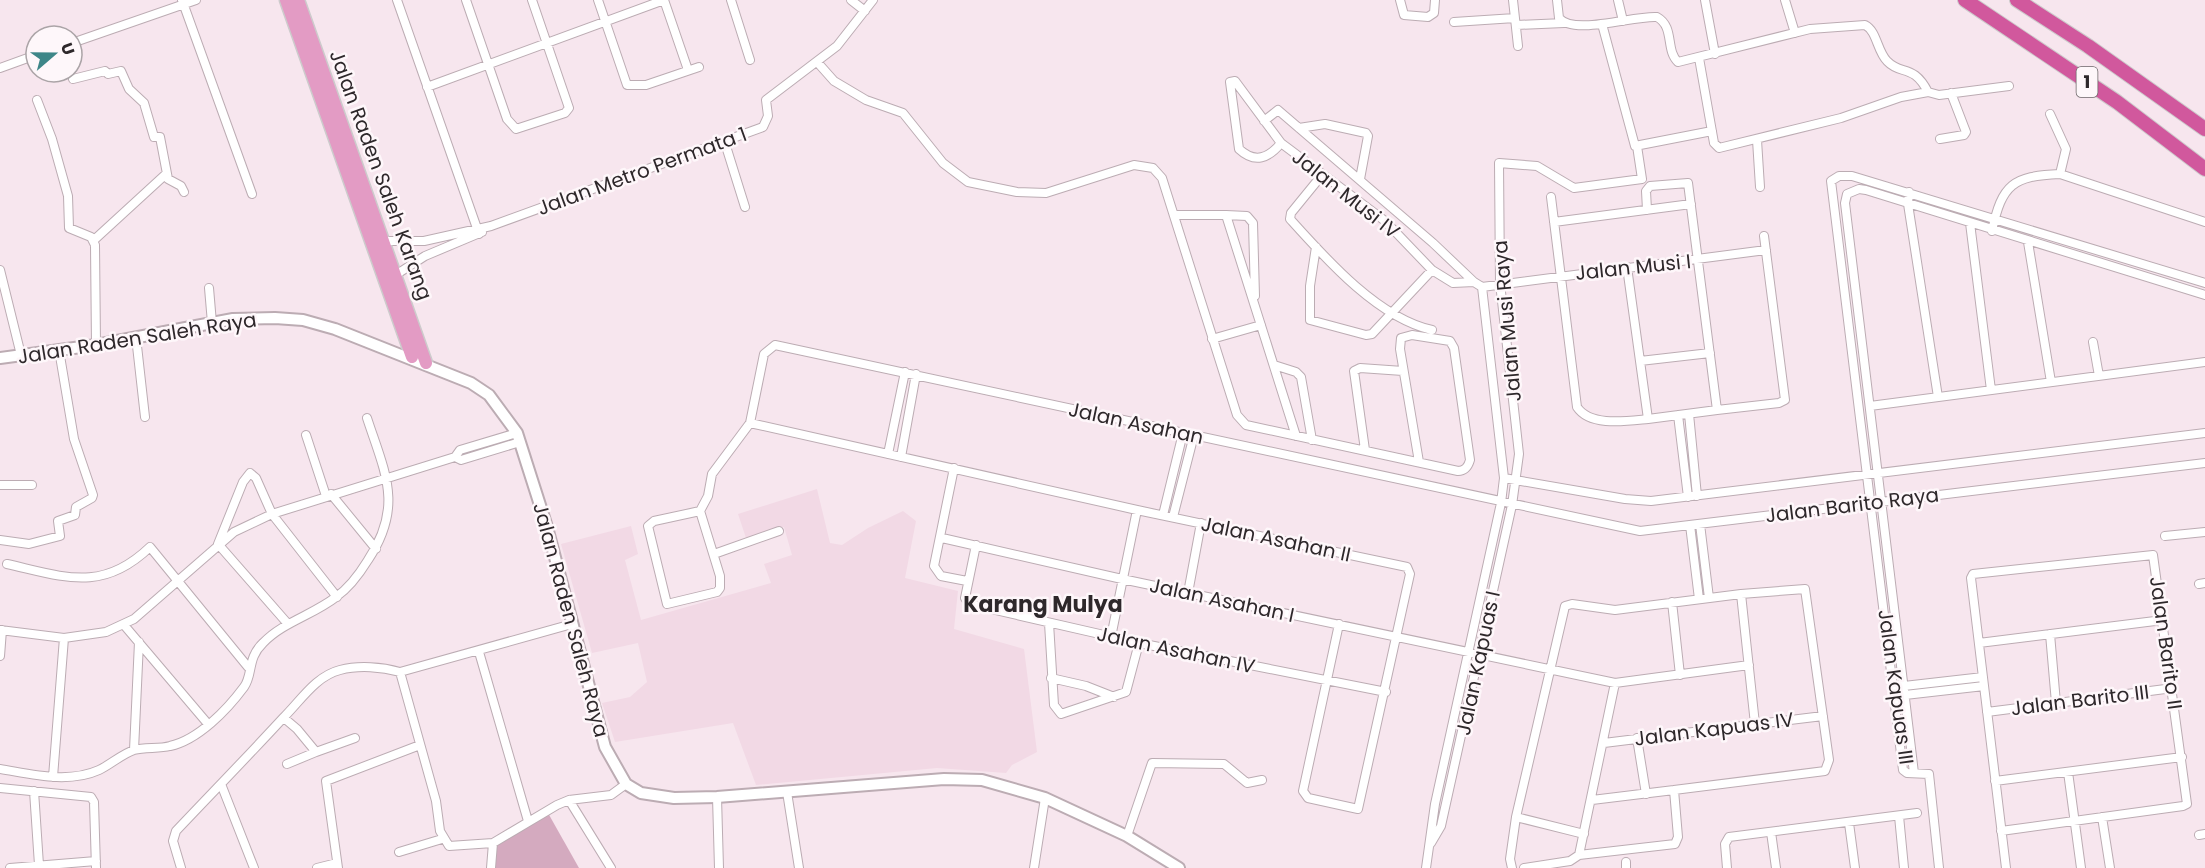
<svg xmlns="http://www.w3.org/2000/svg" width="2205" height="868" font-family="Poppins,sans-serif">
<rect width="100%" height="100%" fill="#f7e6ee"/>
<!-- built -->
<path fill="#f2d9e5" d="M817,489L830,543L842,545L868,528L903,511L916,521L905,578L958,591L954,629L1024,649L1037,752L1012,765L1006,773L937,768L756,785L733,723L615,742L602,703L630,697L647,682L638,643L592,653L561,544L631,526L638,554L625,560L641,620L771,583L764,564L792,555L784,527L746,538L738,514Z"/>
<!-- green -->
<path fill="#d4aabf" d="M548,813L579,868H493L494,843Z"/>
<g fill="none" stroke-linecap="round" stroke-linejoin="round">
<defs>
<path id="street" d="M182,0L252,194
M397,0L479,234
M466,0L507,119L516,129L565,113L569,108L532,0
M598,0L627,85H646L699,67
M664,0L688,70
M731,0L750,60
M851,0L865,11
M1400,0L1404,15L1428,17L1434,13L1435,0
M1513,0L1518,46
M1557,0L1559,18C1574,36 1635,15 1657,17C1675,27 1665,50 1678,62L1810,29L1865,25C1877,31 1877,51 1887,61C1901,76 1913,63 1928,92L1939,95L2009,86
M1618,0L1623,21
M1705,0L1715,54
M1785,0L1795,33
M1454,22L1515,18
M1602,24L1635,146L1712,131
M1517,25L1564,23
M72,43L196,0
M1699,58L1714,143L1719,148L1841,118L1901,97L1928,92
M818,63L834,81L866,100L903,113L943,163L968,182L1017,192L1046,193L1134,165L1153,168L1162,178L1237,415L1246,425L1458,471C1465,471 1468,467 1470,460L1454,348L1450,341L1412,335L1401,338L1400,349L1419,462
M0,68L36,55
M73,79L105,71L108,74L121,71L129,89L144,103L154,137H160L168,179L181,186L184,192
M427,87L664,0
M37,100L52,139L68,196L69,228L91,237L95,245L96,345
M2050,114L2066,149L2060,174
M1264,121L1278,110L1433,243L1474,282
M1299,128L1325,124L1366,133L1368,136L1360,179
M1940,139L1964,135L1966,132L1951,93
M1757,140L1760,187
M725,143L745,207
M1281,143C1269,158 1255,164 1239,149L1230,82L1235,81L1281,143L1385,221L1432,270L1453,283L1474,282L1482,287L1766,250
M1322,175L1291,213L1290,219C1326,259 1378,318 1432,330
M1909,192L1908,204L1938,397
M1551,197L1577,407C1590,427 1627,421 1648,419L1627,267
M1647,210L1646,191L1650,186L1688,183L1717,410L1779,403L1785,400L1764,236
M1175,215H1226L1296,436
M1226,215L1247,216L1253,223L1255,296
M1554,222L1691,204
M1970,223L1991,390
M1992,231C2002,184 2013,176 2060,174L2205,222
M94,240L166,174
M379,241H424L491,226L763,127L768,116L766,100L837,46L873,0
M2028,242L2051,382
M1316,247L1310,286V320L1366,335L1372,334L1432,270
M0,270L21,355
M394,276L425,256L482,232
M209,288L212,323
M136,337L145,417
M1212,339L1261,325
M2093,342L2099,376
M1640,361L1710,353
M1274,365L1296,372L1301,377L1312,440
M1870,406L2205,362
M1689,414L1697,496
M1678,415L1688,497
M1648,419L1717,410
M750,423L1137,510L1407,567L1410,574L1358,809L1308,798L1303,791L1339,624
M306,435L326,496
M1365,450L1354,371L1360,368L1403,371
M888,454L905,372
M455,457L460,450L517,433
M901,457L916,374
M954,468L934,566L941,576L967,581
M1504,478L1625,499L1651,501L2205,433
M0,485H32
M331,494L376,549
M700,511L654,521L648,526L667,604L717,592L720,588V576L700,511L708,496L712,474L750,423L764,354L775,345L1640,531L2205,463
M1163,515L1183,433
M1173,517L1194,435
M1700,524L1709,598
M1690,525L1699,599
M2165,536L2205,532
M942,538L1122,579L1615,683L1749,665
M0,540L29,544L60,536L58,521L75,515L76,507L92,498L93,495L74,439L59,350
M976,545L965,598L969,604L1139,643L1386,692
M714,554L779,531
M7,564C65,577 102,593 150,547L248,667
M2199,584L2205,583
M1188,593L1201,523
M1741,594L1755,724
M1672,602L1680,675
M1049,623L1054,705L1061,714L1126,692L1139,643
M288,624L218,544L243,482L250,473L256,478L272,514L337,597
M124,625L208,724
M0,630L64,638L106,632L134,619L234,532L272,514L455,457L461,460L520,442
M2050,634L2056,703
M1111,637L1137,510
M1979,643L2163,620
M479,652L528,821
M0,656L2,630
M400,672L436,801L440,831L449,846L493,843L557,805L569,800L611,795L626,784
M1051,678L1086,686L1114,697
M1904,686L1983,677
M1905,695L1984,686
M1987,712L2173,688
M284,718L297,729L316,752L355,738
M1637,738L1646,794
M1604,743L1823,716
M134,750L139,642
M287,764L316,752
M0,769C31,774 68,784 99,770C110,765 122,754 134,750C145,747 159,749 170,746C198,740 227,710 244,687C253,675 247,658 263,643C283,622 313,615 336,597C349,588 360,573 368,560C404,506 385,473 367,418
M2068,772L2081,868
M1914,773L1845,203L1847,194L1859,189L1866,190L2205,295
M53,777L64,638
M1995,781L2182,757
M221,784L254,868
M0,788L91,797L94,802L96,868
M34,791L39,865
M787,792L799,868
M717,797L719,868
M569,800L611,868
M1592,800L1674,790
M1899,816L1904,868
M1516,817L1584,834
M2102,817L2110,868
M1849,823L1855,868
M2001,831L2183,806L2187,804L2153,555L1973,574L1971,578L2006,868
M1771,832L1776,868
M2199,835L2205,834
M1127,836L1152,763L1224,764L1247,783L1262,780
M1431,843L1441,826L1512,505L1519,454L1500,283L1499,163L1537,166L1574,188L1642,179L1637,146
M399,852L442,839
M1579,855L1615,683
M1626,862V868
M10,868L96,861
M181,868L173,841L176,831C212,793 249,755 284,717C301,700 316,676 340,670C359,665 382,667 400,672L572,624
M317,868L337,863
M338,868L326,781L420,745
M491,868L493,843
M1034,868L1045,798
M1426,868L1435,804L1501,503L1504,478L1482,287
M1512,868L1510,859L1516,817L1565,606L1572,604L1615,610L1741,594L1805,589L1829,760L1825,771L1674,790L1678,837L1675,844L1579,855L1570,861L1524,868
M1727,868L1725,844L1729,837L1917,813
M1939,868L1929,774L1907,773L1903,770L1831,181L1839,176H1852L2205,283"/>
<path id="secondary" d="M0,358L96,345L233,319L275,318L303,320L335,329L471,383L489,395L517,433L547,527L605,747L626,784L641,793L674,798L717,797L944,779L982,780L1045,798L1127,836L1179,868"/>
<path id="primary" d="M286,0L412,357
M298,0L426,363"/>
<path id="highway" d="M1965,0L2117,102L2205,169
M2017,0L2088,46L2205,129"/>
</defs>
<!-- street casing -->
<use href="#street" stroke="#bcacb3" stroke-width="10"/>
<!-- secondary casing -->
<use href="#secondary" stroke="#bcacb3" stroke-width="14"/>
<!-- primary casing -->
<use href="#primary" stroke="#cdcbcc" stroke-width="15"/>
<!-- highway casing -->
<use href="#highway" stroke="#cdcbcc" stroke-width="16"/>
<!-- street -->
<use href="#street" stroke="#fff" stroke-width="8"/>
<!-- secondary -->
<use href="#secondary" stroke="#fff" stroke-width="10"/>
<!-- primary -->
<use href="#primary" stroke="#e39bc4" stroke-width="12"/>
<!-- highway -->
<use href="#highway" stroke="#d1589d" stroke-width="14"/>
</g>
<g text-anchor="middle" stroke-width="5" stroke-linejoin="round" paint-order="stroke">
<!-- shield labels -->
<rect fill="#fef7fa" stroke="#6c6669" stroke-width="1.5" x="2076.5" y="67" width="21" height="30" rx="4.5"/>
<g font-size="18" font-weight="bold" fill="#2e282b">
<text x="2087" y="88">1</text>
</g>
<!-- street labels -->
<g font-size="20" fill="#2e282b" stroke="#fef7fa">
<text transform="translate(642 171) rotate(-20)" y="7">Jalan Metro Permata 1</text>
<text transform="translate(381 175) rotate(70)" y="7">Jalan Raden Saleh Karang</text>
<text transform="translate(1346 194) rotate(38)" y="7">Jalan Musi IV</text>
<text transform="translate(1633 267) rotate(-6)" y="7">Jalan Musi I</text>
<text transform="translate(1507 321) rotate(-95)" y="7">Jalan Musi Raya</text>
<text transform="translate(137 338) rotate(-9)" y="7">Jalan Raden Saleh Raya</text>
<text transform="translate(1136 423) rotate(12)" y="7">Jalan Asahan</text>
<text transform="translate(1852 505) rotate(-7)" y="7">Jalan Barito Raya</text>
<text transform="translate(1276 539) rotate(12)" y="7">Jalan Asahan II</text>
<text transform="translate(1222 600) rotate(12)" y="7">Jalan Asahan I</text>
<text transform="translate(571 620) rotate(75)" y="7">Jalan Raden Saleh Raya</text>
<text transform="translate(2166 643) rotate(82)" y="7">Jalan Barito II</text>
<text transform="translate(1176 650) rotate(12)" y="7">Jalan Asahan IV</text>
<text transform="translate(1478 663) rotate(-78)" y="7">Jalan Kapuas I</text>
<text transform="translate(1896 687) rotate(82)" y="7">Jalan Kapuas III</text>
<text transform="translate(2080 700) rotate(-7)" y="7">Jalan Barito III</text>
<text transform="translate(1714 729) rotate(-7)" y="7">Jalan Kapuas IV</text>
</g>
<!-- quarter labels -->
<g font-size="22" font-weight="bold" fill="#2e282b" stroke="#fef7fa">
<text x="1043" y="612">Karang Mulya</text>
</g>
</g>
<!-- north arrow -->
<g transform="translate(54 54) rotate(70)"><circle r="28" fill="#fef7fa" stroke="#aba4a7" stroke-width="1.5"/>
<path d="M0-4.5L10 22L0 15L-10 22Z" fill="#3e8688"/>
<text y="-9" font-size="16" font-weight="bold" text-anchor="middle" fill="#2e282b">U</text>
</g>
</svg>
